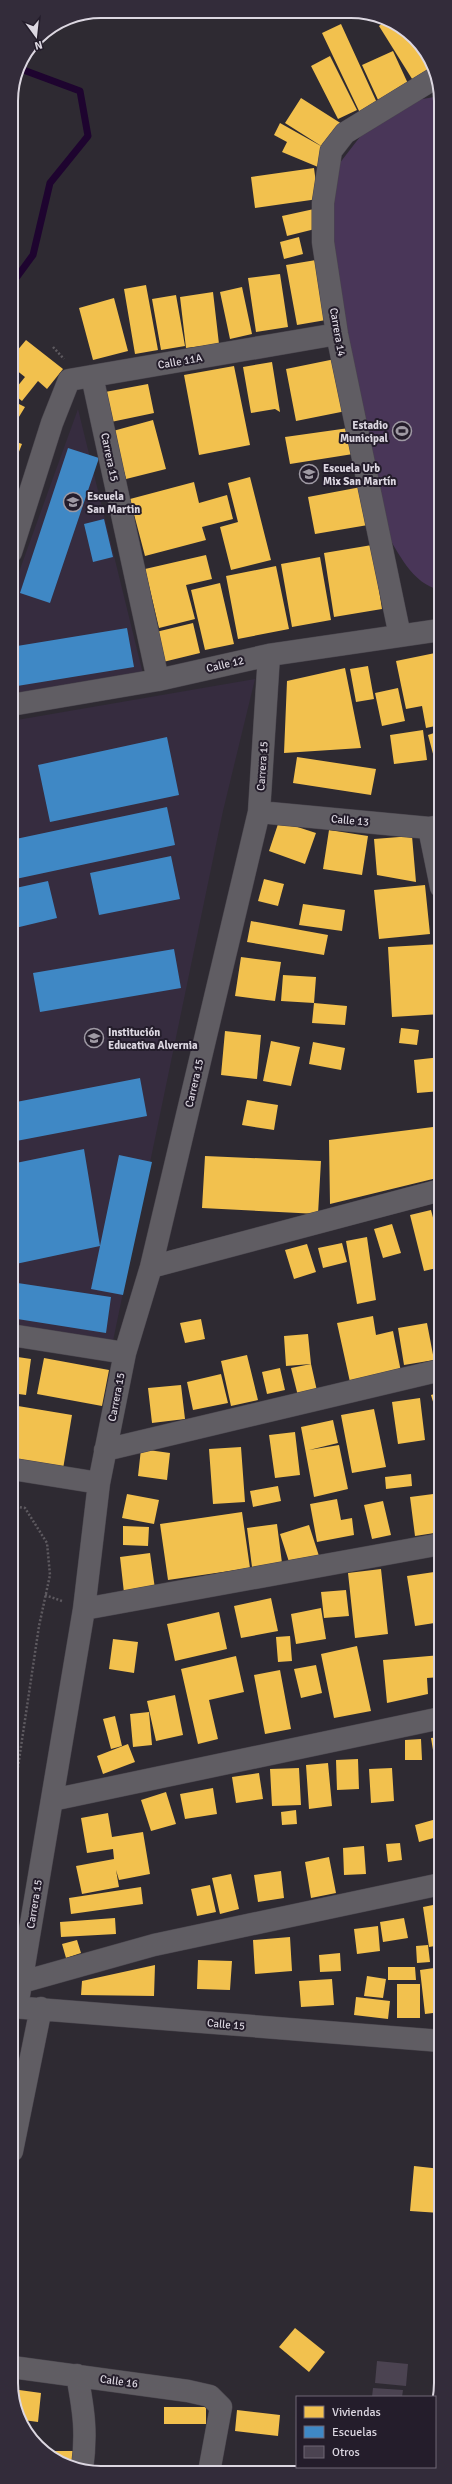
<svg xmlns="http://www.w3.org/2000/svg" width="452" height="2484" font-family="Signika,sans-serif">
<rect width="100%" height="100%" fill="#2e2a32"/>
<!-- built -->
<path fill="#362c3f" d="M78,409L143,674L11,698V594Z
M255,679L223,811L113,1341L11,1326V721Z"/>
<!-- green -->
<path fill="#493658" d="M440,96V590C412,584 398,552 384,529L325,234L329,177L366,129L405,102Z"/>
<!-- homes -->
<path fill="#f2c14e" d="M190,12H209L192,17Z
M384,22L418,42L432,71L414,82L379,26Z
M341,24L378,105L360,113L322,33Z
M393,51L410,88L379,102L362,65Z
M330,56L357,110L338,119L311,66Z
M301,98L342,124L326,149L285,123Z
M280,123L328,150L318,167L282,152L287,142L274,135Z
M314,168L318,199L255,208L251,177Z
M314,209L319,228L287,236L282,216Z
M299,237L303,254L284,259L280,242Z
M316,260L326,320L297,325L286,265Z
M280,274L288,327L256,332L248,278Z
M146,285L158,350L135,354L124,289Z
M242,287L252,334L230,339L220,292Z
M213,292L219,344L186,348L180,297Z
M176,295L185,346L161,350L152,299Z
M114,298L128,351L93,360L79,308Z
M26,340L63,369L47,389L38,381L22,401L12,393L25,377L11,366V358Z
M335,359L346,411L296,421L286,369Z
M272,362L280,412L275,409L251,413L243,367Z
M234,366L250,445L199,455L184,375Z
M148,384L154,413L111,422L105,392Z
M11,400L25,407L11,430Z
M153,420L166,469L126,479L113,431Z
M349,428L353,454L290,464L285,437Z
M11,440L22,444L11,472Z
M250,477L271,560L231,570L220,527L238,522L228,483Z
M11,482L17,485L11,501Z
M194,482L199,503L227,495L233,519L202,527L206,540L145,556L130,499Z
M361,487L368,525L315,534L308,497Z
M372,545L382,609L334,617L324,553Z
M206,555L212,579L186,585L195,619L159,628L145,569Z
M320,557L331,620L292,627L281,564Z
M276,566L289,629L238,639L226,576Z
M220,583L234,644L205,650L191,590Z
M193,623L200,653L163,662L156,632Z
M440,652V725L426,728L422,706L406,709L396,661Z
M368,666L374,699L356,702L350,669Z
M345,668L361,748L284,753L287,681Z
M398,688L405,721L382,726L375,693Z
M423,730L427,760L394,764L390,735Z
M440,731V764L436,765L428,735Z
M297,757L376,769L371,795L293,783Z
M279,821L316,833L305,864L269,851Z
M329,830L368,836L362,875L323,869Z
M412,836L416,882L377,875L374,839Z
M264,879L284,884L278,906L258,901Z
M425,885L430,934L379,939L374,890Z
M303,904L345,910L342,931L299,925Z
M251,921L328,935L324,955L247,942Z
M441,944V1014L392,1017L388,947Z
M241,957L281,962L275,1001L235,996Z
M283,975L316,977L314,1003L281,1001Z
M314,1003L347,1006L345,1025L312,1023Z
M401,1028L419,1030L417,1045L399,1043Z
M225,1031L261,1035L257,1079L221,1075Z
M271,1041L300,1047L291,1086L263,1081Z
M313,1042L345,1048L341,1070L309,1064Z
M441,1057V1091L417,1093L414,1060Z
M247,1100L278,1105L274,1130L242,1125Z
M441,1126V1177L330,1204L329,1140Z
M205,1156L321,1161L318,1214L202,1208Z
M431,1210L441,1248V1267L424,1271L410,1215Z
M392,1224L401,1253L383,1258L374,1229Z
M367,1237L376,1300L357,1304L346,1241Z
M342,1243L347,1262L323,1268L318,1248Z
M307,1244L316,1272L294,1279L285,1250Z
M441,1314V1336H440L436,1315Z
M373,1316L376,1335L393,1331L401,1372L350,1382L337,1323Z
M201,1319L205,1339L185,1343L180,1323Z
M427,1323L434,1360L404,1365L398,1328Z
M308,1334L311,1364L286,1366L284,1336Z
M247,1355L258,1400L231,1406L221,1361Z
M11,1356L31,1359L26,1395L11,1393Z
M44,1358L109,1370L102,1406L37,1394Z
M311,1364L317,1391L298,1396L291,1368Z
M280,1368L285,1390L267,1394L262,1372Z
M221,1374L228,1403L193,1410L187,1382Z
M181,1385L185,1419L152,1423L148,1388Z
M441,1392V1424L440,1425L431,1395Z
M420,1398L425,1440L398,1444L392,1402Z
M12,1405L72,1415L63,1469L12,1460Z
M374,1409L386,1467L352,1473L341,1415Z
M333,1420L338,1443L309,1450L339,1445L348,1489L314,1497L301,1427Z
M295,1432L300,1475L275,1478L269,1435Z
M241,1447L245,1502L213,1504L209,1449Z
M141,1449L170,1453L167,1480L138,1476Z
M411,1474L412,1486L386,1489L385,1477Z
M278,1486L281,1501L253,1507L250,1491Z
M441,1493V1532L415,1536L410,1497Z
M127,1494L159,1500L154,1524L122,1518Z
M337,1499L341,1520L352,1518L354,1535L317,1542L310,1504Z
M383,1501L391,1535L372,1539L364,1505Z
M242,1512L250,1568L168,1580L160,1524Z
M277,1524L282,1563L252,1567L247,1528Z
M309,1525L319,1556L290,1565L280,1534Z
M123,1526L149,1527L148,1546L123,1545Z
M150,1553L155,1589L124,1593L120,1557Z
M381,1569L388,1634L355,1638L348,1573Z
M441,1571V1622L415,1626L407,1576Z
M346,1590L349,1616L324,1618L321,1592Z
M271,1598L278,1631L241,1638L234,1606Z
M321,1608L326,1639L296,1644L291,1614Z
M219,1612L227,1649L175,1661L167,1624Z
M290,1636L292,1661L278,1662L276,1637Z
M113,1639L138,1642L134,1673L109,1669Z
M357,1646L371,1711L334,1718L321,1654Z
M441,1655V1677L427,1678L428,1694L387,1703L383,1660Z
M236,1656L244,1692L209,1700L218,1739L198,1744L181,1669Z
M316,1665L322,1693L301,1698L294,1669Z
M280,1670L291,1729L265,1734L254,1675Z
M175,1695L183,1735L156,1741L147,1701Z
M149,1712L152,1745L133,1747L130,1714Z
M115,1716L122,1746L111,1749L103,1719Z
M441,1737V1779L438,1780L431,1738Z
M421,1739L422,1760H405V1740Z
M128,1744L135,1762L103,1774L97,1756Z
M358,1759L359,1789L337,1790L336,1760Z
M328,1763L332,1806L309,1809L306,1765Z
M299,1768L301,1805L272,1806L270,1769Z
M392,1768L394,1801L371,1803L369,1769Z
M259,1773L263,1799L236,1803L232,1777Z
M213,1788L217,1814L185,1819L180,1794Z
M166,1792L176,1824L151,1831L141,1800Z
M296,1810L297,1824L282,1825L281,1812Z
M108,1813L112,1837L143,1832L150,1874L119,1880L116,1870L119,1887L82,1894L76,1866L114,1859L113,1849L87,1853L81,1818Z
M440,1818L441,1836L419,1842L415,1825Z
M400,1843L402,1860L388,1862L386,1844Z
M364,1846L366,1874L344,1875L343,1848Z
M329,1857L336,1893L311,1898L305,1862Z
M281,1871L284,1898L258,1902L254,1875Z
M231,1874L239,1909L220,1914L212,1878Z
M210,1885L216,1912L197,1916L191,1889Z
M141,1887L143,1904L71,1914L69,1898Z
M438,1904L441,1945L429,1947L423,1907Z
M115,1918L116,1934L61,1937L60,1922Z
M404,1918L408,1938L383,1942L380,1922Z
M378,1926L380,1951L357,1954L354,1929Z
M290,1937L292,1971L255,1974L253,1940Z
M77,1940L81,1953L66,1958L62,1944Z
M428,1945L430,1962L417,1963L416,1946Z
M340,1953L341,1971L320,1972L319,1955Z
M198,1960L232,1961L230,1990L197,1989Z
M155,1965L154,1996L81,1995L82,1981Z
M388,1967H415L416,1980H388Z
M441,1967V2012L425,2014L420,1970Z
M367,1976L386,1979L383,1998L364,1996Z
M332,1979L334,2005L301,2007L299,1981Z
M397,1984H420V2018H397Z
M356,1997L390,2001L388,2019L354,2015Z
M12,2029H17L13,2056H12Z
M414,2166L441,2169L440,2213L410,2211Z
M295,2328L325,2352L309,2372L279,2347Z
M12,2389L41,2393L38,2422L23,2420Z
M164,2407H206V2424H164Z
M237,2410L280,2415L278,2436L235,2431Z
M49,2451H77V2467Z"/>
<!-- schools -->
<path fill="#3f88c5" d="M68,448L99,458L50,603L20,593Z
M104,519L113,557L93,562L84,524Z
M127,628L134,667L11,687V647Z
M167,737L179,795L50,822L38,765Z
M167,807L175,845L11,880V840Z
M171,856L180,899L99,915L90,873Z
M48,881L57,918L11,929V889Z
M174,949L181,988L40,1012L33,973Z
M140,1078L147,1116L11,1142V1103Z
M84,1149L100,1246L119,1155L152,1162L123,1295L91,1289L100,1246L11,1265V1164Z
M11,1282L111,1297L106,1333L11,1318Z"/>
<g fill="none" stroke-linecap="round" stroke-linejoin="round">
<!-- stream -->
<path stroke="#1e042f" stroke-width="7" d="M11,285L33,255L50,183L88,136L80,91L18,68"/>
</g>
<!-- building -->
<path fill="#4b4351" d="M439,2345H441V2374L436,2373Z
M377,2361L408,2364L406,2386L375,2383Z
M373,2388L403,2390L402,2397H372Z"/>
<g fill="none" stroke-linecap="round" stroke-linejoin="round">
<defs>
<path id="minor" d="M92,376L158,680
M11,552L52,423L69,380L337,334
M400,636L337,334L323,242V203L331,151L345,133L435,78
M11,705L158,680L269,655L440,630
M259,812L429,828L440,826
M429,828L441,887
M151,1267L441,1190
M11,1335L125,1353
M105,1450L441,1370
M12,1469L99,1483
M84,1609L441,1544
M52,1800L441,1718
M22,1982L154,1945L441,1884
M12,2007L441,2041
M17,2007L84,1609L99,1483L125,1353L151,1267L259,812L269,655
M12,2151L41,2008
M12,2367L188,2391L210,2396L221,2407L209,2472
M77,2375C84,2412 87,2433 82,2470"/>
</defs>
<!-- minor casing -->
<use href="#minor" stroke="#4a464e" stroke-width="23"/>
<!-- path -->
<path stroke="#5e5a60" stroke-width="2.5" stroke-dasharray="2 2" stroke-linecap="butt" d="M53,347L64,359
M12,1506L25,1508L47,1543L50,1575L39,1626L12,1807
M45,1595L62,1601"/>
<!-- minor -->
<use href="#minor" stroke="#605d63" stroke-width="22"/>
</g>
<!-- icons -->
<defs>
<symbol id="stadium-ring" viewBox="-11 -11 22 22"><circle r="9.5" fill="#241d2b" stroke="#9f9aa4" stroke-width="1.5"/><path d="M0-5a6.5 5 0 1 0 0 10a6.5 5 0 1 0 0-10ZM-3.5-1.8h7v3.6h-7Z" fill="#9f9aa4"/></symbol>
<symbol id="school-ring" viewBox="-11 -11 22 22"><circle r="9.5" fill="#241d2b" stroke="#9f9aa4" stroke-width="1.5"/><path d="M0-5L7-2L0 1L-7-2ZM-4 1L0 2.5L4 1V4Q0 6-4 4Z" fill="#9f9aa4"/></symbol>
</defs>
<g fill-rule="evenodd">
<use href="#stadium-ring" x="391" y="420" width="22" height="22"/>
<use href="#school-ring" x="298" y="463" width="22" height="22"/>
<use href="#school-ring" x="62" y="491" width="22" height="22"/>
<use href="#school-ring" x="83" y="1027" width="22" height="22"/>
</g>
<g text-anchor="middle" stroke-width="4" stroke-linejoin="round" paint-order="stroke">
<!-- street labels -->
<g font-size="11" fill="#dcd7e1" stroke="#241d2b">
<text transform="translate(338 332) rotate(80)" y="4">Carrera 14</text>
<text transform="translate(180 361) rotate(-10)" y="4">Calle 11A</text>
<text transform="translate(110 457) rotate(78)" y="4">Carrera 15</text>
<text transform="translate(225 664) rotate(-13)" y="4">Calle 12</text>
<text transform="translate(262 766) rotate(-86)" y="4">Carrera 15</text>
<text transform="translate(350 820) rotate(5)" y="4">Calle 13</text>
<text transform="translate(194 1083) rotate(-77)" y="4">Carrera 15</text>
<text transform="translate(116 1397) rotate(-79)" y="4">Carrera 15</text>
<text transform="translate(34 1904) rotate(-81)" y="4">Carrera 15</text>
<text transform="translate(226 2024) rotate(5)" y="4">Calle 15</text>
<text transform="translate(119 2381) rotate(8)" y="4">Calle 16</text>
</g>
<!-- poi labels -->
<g font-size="11" font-weight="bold" fill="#dcd7e1" stroke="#241d2b" text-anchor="start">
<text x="388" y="429" text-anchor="end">Estadio<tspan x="388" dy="13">Municipal</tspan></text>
<text x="323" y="472">Escuela Urb<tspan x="323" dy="13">Mix San Martín</tspan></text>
<text x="87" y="500">Escuela<tspan x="87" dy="13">San Martin</tspan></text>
<text x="108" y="1036">Institución<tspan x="108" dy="13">Educativa Alvernia</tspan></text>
</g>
</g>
<!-- crop -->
<path d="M0 0H452V2484H0ZM101 18H351A83 83 0 0 1 434 101V2383A83 83 0 0 1 351 2466H101A83 83 0 0 1 18 2383V101A83 83 0 0 1 101 18Z" fill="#332c3a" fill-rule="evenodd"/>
<path fill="none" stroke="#dcd7e1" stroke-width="2" d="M101 18H351A83 83 0 0 1 434 101V2383A83 83 0 0 1 351 2466H101A83 83 0 0 1 18 2383V101A83 83 0 0 1 101 18Z"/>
<!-- legend -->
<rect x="296" y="2396" width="140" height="72" fill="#241d2b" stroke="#6e6774"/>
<rect x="304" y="2406" width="20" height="12" fill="#f2c14e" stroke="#6e6774"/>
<text x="332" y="2416" font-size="12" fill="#dcd7e1">Viviendas</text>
<rect x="304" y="2426" width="20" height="12" fill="#3f88c5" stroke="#6e6774"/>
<text x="332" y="2436" font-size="12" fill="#dcd7e1">Escuelas</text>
<rect x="304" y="2446" width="20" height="12" fill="#4b4351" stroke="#6e6774"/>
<text x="332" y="2456" font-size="12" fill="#dcd7e1">Otros</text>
<!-- north arrow -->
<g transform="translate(36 36) rotate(165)" stroke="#241d2b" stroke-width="3" paint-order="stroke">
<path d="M0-3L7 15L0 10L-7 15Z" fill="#dcd7e1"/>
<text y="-6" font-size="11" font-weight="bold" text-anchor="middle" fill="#dcd7e1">N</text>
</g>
</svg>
